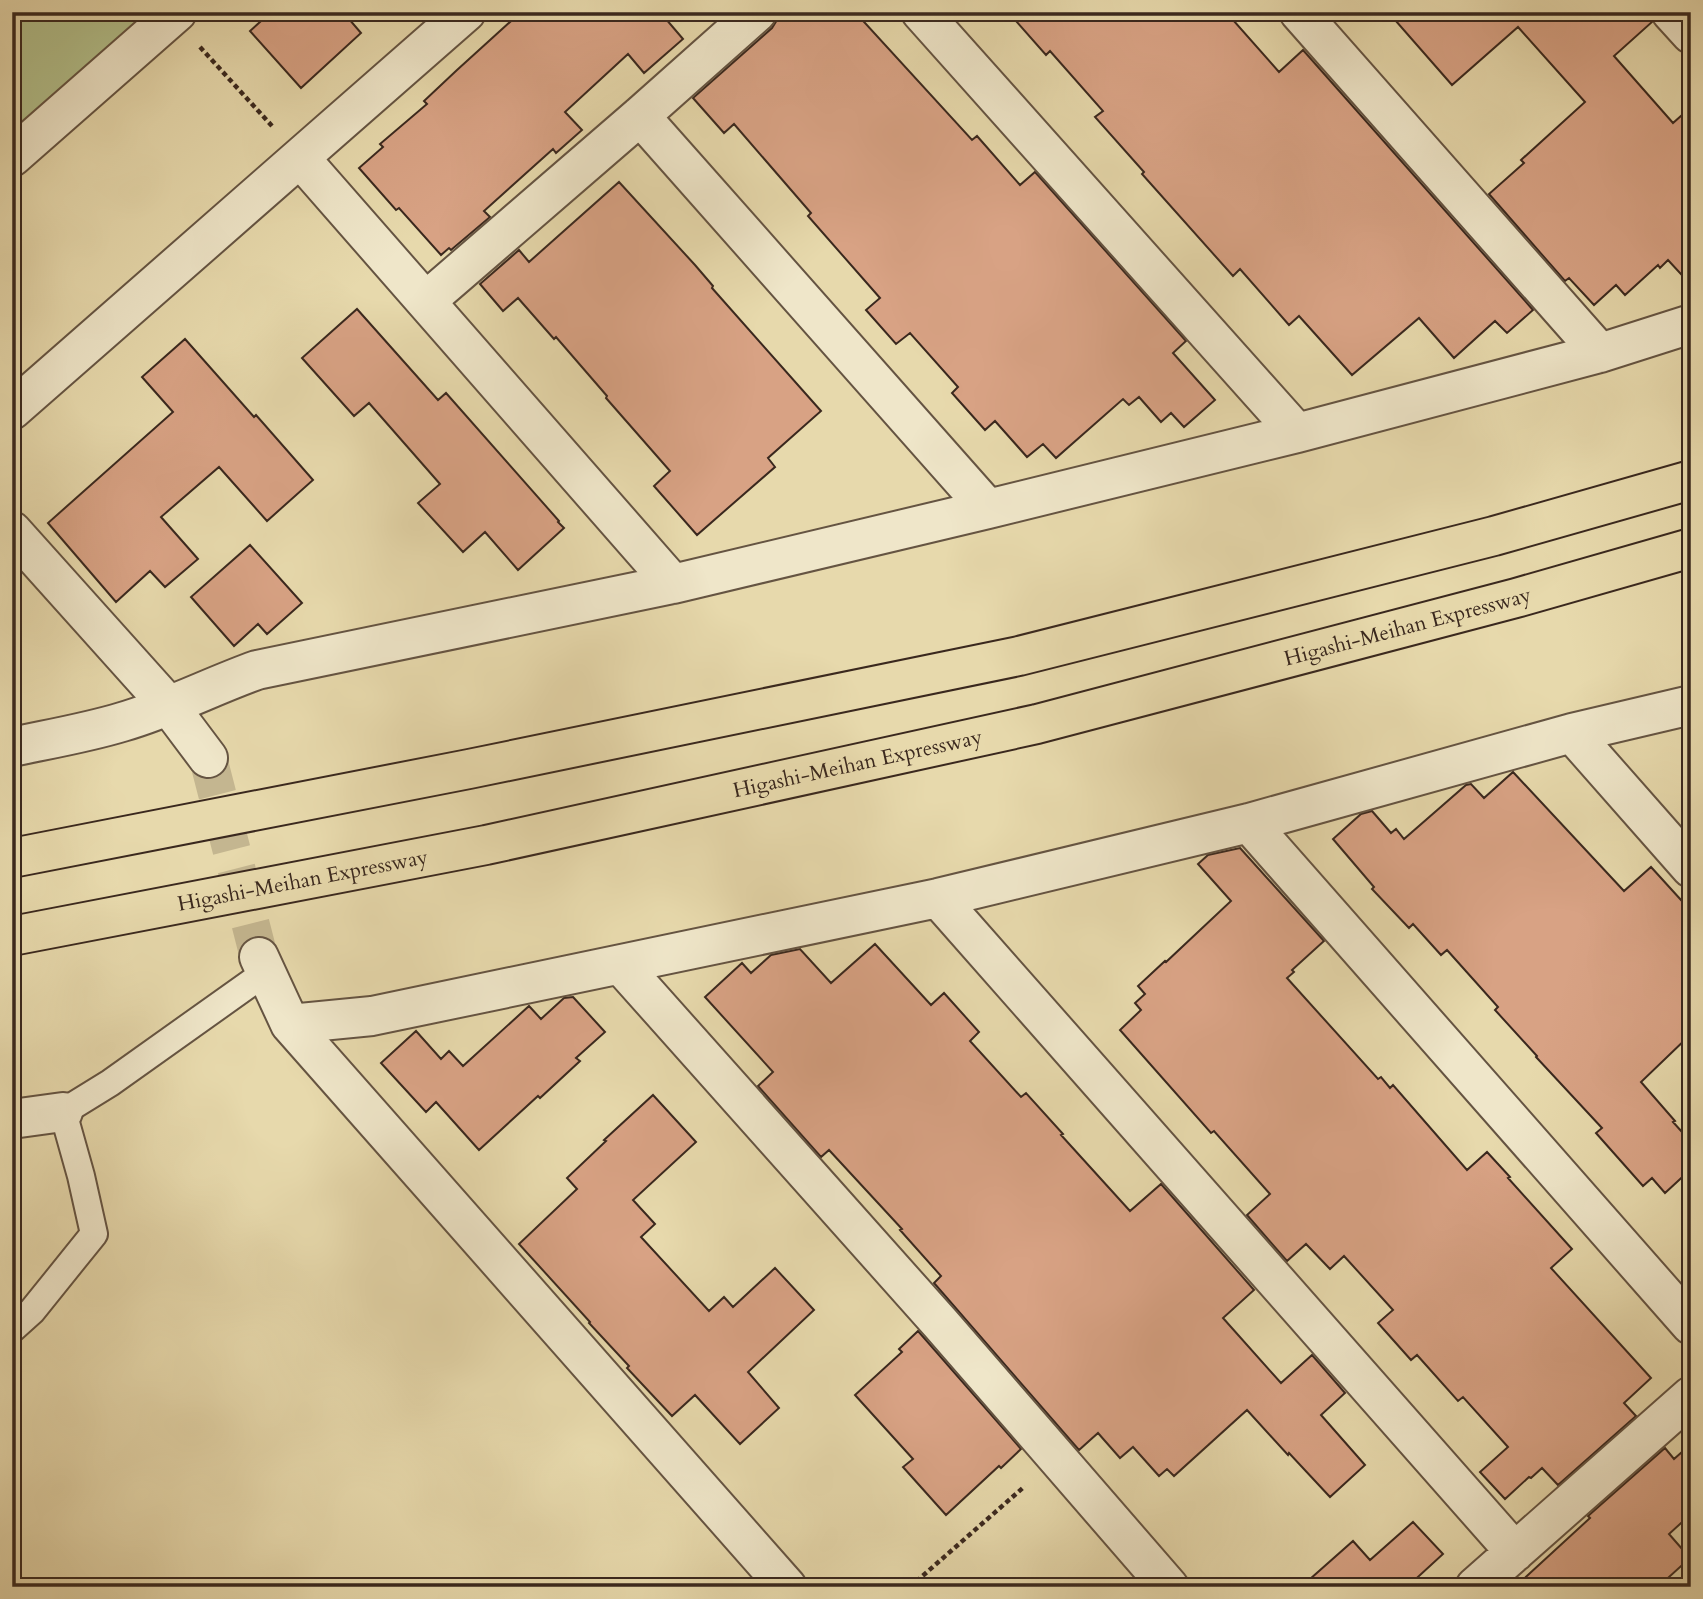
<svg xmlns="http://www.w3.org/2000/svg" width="1703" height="1599" font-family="Cardo,serif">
<rect width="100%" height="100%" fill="#e7d9ac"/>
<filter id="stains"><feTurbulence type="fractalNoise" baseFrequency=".00286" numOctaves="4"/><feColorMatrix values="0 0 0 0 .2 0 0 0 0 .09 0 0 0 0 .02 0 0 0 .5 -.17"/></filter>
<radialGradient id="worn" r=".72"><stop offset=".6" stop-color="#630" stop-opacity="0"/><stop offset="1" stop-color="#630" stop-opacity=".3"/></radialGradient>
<!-- green -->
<path fill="#b3c08b" stroke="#767454" stroke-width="2" d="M12,12H150L12,134Z"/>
<!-- building -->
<path fill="#d8a284" stroke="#3a281e" stroke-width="2" d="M271,12H343L361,33L301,88L250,31Z
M521,12H660L683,39L644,73L628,54L565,112L582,130L556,153L553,149L484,211L490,217L451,250L449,248L441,255L399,208L396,210L359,168L383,147L380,144L427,104L424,101L457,70Z
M778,12H855L972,140L977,136L1020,185L1035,172L1186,341L1173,353L1215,400L1184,427L1171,413L1161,422L1139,397L1129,405L1123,399L1056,458L1043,444L1027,457L995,421L985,430L952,393L958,387L910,333L896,344L866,310L880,298L808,216L811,213L734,124L724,133L693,98L772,28L777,20Z
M1008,12H1226L1279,72L1303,50L1533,310L1507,333L1495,321L1454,358L1419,318L1352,375L1299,316L1289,325L1240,269L1233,276L1142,174L1144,172L1095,117L1103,111L1050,51L1046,55Z
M1388,12H1650L1652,22L1614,56L1673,123L1691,107V285L1668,260L1660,268L1658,265L1625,295L1616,285L1594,305L1569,278L1565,281L1489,194L1524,163L1521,160L1585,102L1518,27L1452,85Z
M619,182L695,265L713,286L712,288L821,411L768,458L775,467L697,535L654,486L670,471L606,398L607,396L556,337L554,339L518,298L503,311L480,284L519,250L529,262Z
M357,309L438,400L446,393L559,521L558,522L564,528L518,570L485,532L463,552L418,503L440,484L369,403L354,416L302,358Z
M185,339L254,417L256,415L313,480L267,521L219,467L161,517L198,559L165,587L150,571L116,602L48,523L173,412L142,377Z
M250,545L302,603L267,634L258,624L234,646L191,597Z
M1513,772L1624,891L1651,867L1691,911V1034L1641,1082L1675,1121L1673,1122L1691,1142V1169L1665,1193L1652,1178L1643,1186L1596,1133L1602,1128L1536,1057L1537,1056L1495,1010L1498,1007L1447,950L1441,955L1413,924L1409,928L1372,889L1374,887L1333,839L1361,814L1372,811L1391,833L1396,829L1404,839L1466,785L1471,784L1484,798Z
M1240,848L1324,941L1292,970L1294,972L1287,978L1378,1079L1381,1077L1390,1088L1393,1085L1467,1170L1487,1152L1510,1177L1508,1178L1572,1249L1551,1268L1651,1378L1624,1403L1636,1416L1558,1485L1542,1468L1531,1478L1529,1477L1505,1499L1480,1472L1508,1447L1463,1397L1458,1401L1417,1355L1411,1360L1378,1323L1393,1310L1344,1256L1330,1269L1306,1244L1287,1261L1247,1215L1270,1194L1214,1131L1211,1133L1120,1030L1141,1010L1135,1003L1145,994L1138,986L1165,961L1166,962L1231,901L1198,864L1208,855Z
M875,944L931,1005L944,993L979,1032L970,1041L1021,1097L1026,1093L1063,1134L1061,1135L1130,1211L1161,1184L1254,1290L1223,1318L1281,1383L1312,1355L1345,1393L1321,1415L1365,1465L1330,1497L1289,1453L1288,1455L1247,1410L1174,1476L1167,1469L1159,1476L1133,1447L1120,1458L1098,1433L1079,1450L934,1283L941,1276L900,1230L902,1229L829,1150L821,1157L758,1086L773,1072L705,997L742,963L751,973L771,955L800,949L831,983Z
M573,997L605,1032L576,1058L580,1061L540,1098L538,1096L479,1150L436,1102L426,1112L381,1063L416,1031L441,1059L449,1051L463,1066L529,1006L541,1019L564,998Z
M653,1095L696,1142L633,1200L655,1224L641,1237L709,1311L724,1297L733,1307L775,1268L814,1310L748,1372L779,1408L740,1444L695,1395L672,1416L627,1368L629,1366L589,1323L590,1322L519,1244L577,1189L567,1178L606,1141L604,1140Z
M918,1331L1021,1449L1001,1468L999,1466L946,1515L903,1467L913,1459L855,1395L902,1352L899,1349Z
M1691,1444V1514L1669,1534L1690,1558L1658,1587H1515L1590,1518L1588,1516L1665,1448L1674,1459Z
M1413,1522L1443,1554L1407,1587H1301L1353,1541L1370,1560Z"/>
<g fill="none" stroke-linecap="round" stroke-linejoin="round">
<!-- street-tunnel -->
<path stroke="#c4b690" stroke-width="38" stroke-dasharray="38 19" stroke-linecap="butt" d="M208,758L259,957"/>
<defs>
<path id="lane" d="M12,1329L32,1311L94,1234L81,1176L63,1112L110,1083L266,972"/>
<path id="street" d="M921,12L1297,433
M1299,12L1600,353
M1671,12L1691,34
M640,116L988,509
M12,157L177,12
M300,158L673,584
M426,301L640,116L757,12
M12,410L466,12
M12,531L169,706L208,758
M1572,733L1691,868
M12,747C49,739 86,733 122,722C168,709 212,686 257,670L673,584L988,509L1297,433L1600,353L1691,324
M1249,823L1691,1325
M938,898L1515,1552
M259,957L290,1024L787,1587
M621,965L941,1324L1169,1587
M290,1024L372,1016L938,898L1249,823L1572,733L1691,705
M12,1119L63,1112
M1475,1587L1691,1396"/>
<g id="highway">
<path d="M12,858L469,769L1019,656L1494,536L1691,480"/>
<path id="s1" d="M12,936L486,845L1037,724L1516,598L1691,548"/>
</g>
</defs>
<!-- lane casing -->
<use href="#lane" stroke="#655442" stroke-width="30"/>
<!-- street casing -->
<use href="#street" stroke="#655442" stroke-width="42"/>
<!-- highway casing -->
<use href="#highway" stroke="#3a281e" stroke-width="42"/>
<!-- path -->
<path stroke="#3a281e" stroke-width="4.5" stroke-dasharray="5 3.5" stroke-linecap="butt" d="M200,47L272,126
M910,1587L1025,1486"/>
<!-- lane -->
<use href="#lane" stroke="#efe6c9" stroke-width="26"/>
<!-- street -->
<use href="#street" stroke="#efe6c9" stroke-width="38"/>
<!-- highway -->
<use href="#highway" stroke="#e7d9ac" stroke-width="38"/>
</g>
<g text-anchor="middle" stroke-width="5" stroke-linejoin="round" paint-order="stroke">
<!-- street labels -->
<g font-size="21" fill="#3a281e" stroke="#efe6c9">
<text dy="7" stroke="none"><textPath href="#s1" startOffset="1430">Higashi-Meihan Expressway</textPath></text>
<text dy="7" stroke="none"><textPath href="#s1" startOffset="863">Higashi-Meihan Expressway</textPath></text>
<text dy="7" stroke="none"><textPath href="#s1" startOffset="296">Higashi-Meihan Expressway</textPath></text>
</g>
</g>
<!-- margin -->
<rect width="1703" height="1599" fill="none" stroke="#e7d9ac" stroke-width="42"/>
<rect x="14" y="14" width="1675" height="1571" fill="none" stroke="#3a281e" stroke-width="3.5"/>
<rect x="21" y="21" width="1661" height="1557" fill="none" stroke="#3a281e" stroke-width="2"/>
<rect width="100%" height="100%" filter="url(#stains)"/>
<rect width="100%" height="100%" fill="url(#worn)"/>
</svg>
